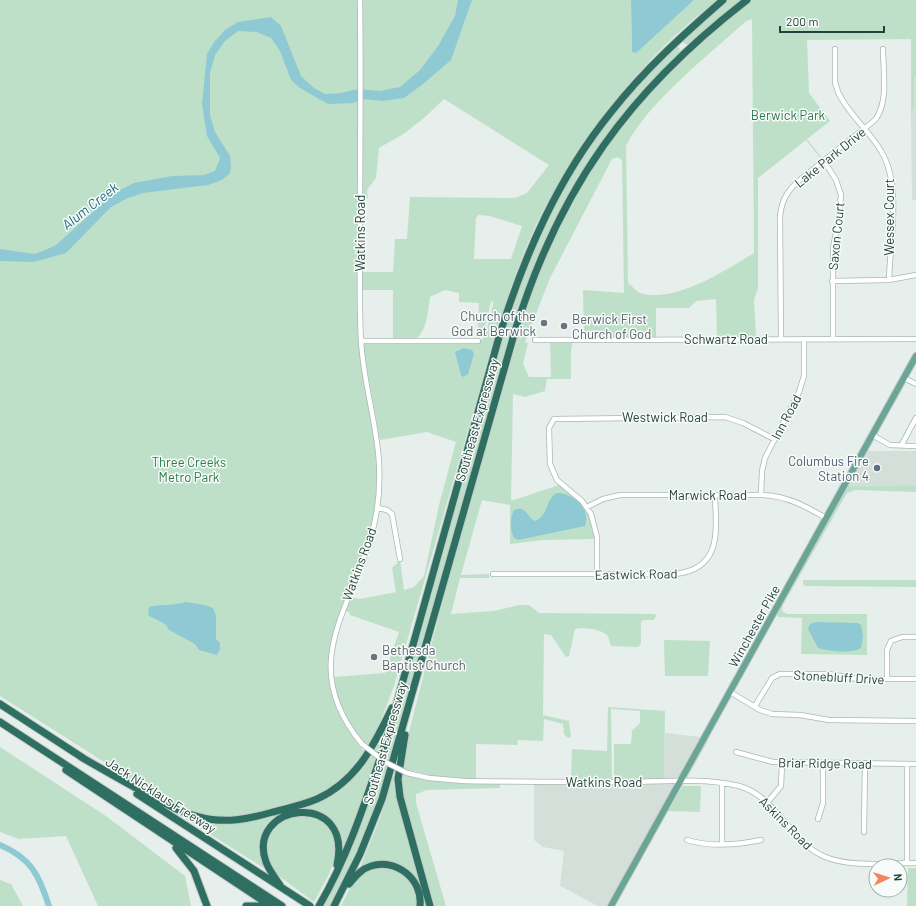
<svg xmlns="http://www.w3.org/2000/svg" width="916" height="906" font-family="Barlow,sans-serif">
<rect width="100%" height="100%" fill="#e6efeb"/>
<!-- built -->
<path fill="#d4dfda" d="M914,77H916V200H912L911,116L914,107Z
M866,448L870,451H916V485L846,486Z
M665,733L701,737L708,741L614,906H598L560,886L564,851L543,847L534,840V780L664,778Z"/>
<!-- green -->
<path fill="#bfe0c8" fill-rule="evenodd" d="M0,0H359V40H363L362,0H631L632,52L694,0H718C644,54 580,138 539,219C522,253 510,290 498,326L394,686L370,748C349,728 338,705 333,677L385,673L399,632L350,615L349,612L345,611L350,597L360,599L396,592L392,568L400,560L404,590L414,587L424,576L439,505L456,442L427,432L380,440L363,347L365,343L477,342L482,340L485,336L494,301L491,302L484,332L477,339L479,303L459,302V293L445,290L430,297C428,311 427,330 416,339H393V290H362V272H393L395,239H407L410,197L515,198L527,193L549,165L444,99L424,118L405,133L379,148L376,178L367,190L368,198H362V150L358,317L377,445L379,474L375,509L365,551L349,586V589C330,637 316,682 348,729C353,738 359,747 367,753L341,783L313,799L240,818L209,817L169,803L0,696ZM479,215L490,216L522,226L511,259H474L476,218Z
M728,0H743L689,44H685L683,42L684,39Z
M753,0H916V77H914V107L911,116V39L807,40L809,93L830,121L807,139L822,158L821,159L806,140L758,178V288L754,300L756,337L717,338L716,299L696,301L689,308H656V338L584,339L583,290L624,293L622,160L618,157L612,159L550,278L525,342L528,343L523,363L529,377H551L550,341H573L571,351V379H547L545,391L525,397L513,394L511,501L559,485C585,504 588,508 595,539L543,540L510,544V505L482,500L461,575L489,574V578H460L451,614L494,611L519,605H529L539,613L655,614L656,616L654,620H644L641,622V644L638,647L611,646C610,643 609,639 608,636C602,629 583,627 575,629L569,656L566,657L551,635L544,634L543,715L569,721L571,737L568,738L564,734L563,724L544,719L543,741L518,740L517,745L476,744V779L443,778L405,769L403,774L416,778L446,782L500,783V788L427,790L416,794V803L446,906H432L400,789L405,747L451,569L527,306C575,174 641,85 753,0ZM752,19L754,253C726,270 674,304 640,293C636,291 632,286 628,283L626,146C648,102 708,56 745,22Z
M676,46L680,48L679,52C655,77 632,102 611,130C577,177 551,228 529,282L383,786L364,838L331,906H322L350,850L373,791L511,307L539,235L570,177L601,130L636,86Z
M916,485V492L855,490L847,493L783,605L782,611L787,614H867V655L801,654L802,618L778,617V615L775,614L846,486Z
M805,580H916V587L806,586L803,585V581Z
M664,640L710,641L708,676H665Z
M608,707L665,711L664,778L614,779V744H631L632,731L640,723V711L611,709L612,779L571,780L572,749L607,751Z
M384,732L369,784L343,852L336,827L298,810C283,812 275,824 265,834L267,870L173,811L230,822L330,794Z
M0,747L106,816L185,876L191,906H98L66,836L19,839L0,832Z
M397,760L396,773L428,906H422V894L396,865L359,870L380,818Z
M683,786H701L700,812L668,811Z
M310,814C315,818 324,821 329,826C348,848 325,882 314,902L275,873C262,855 265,829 285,818C291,814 303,815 310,814Z
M385,866C410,876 414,879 418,906H341C353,882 357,872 385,866Z
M908,868H916V906H907Z
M0,880L11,884L23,906H0Z"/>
<!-- water -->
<path fill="#8ec9d4" d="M458,0H472L451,60L423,84L404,98L382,101L364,99L353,103L328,104L300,88L291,80L280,51L271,38L257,32L238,31L225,41L215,55L210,73V115L215,132L230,156L231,166L230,173L222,180L208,185L143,193L128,198L111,207L66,253L34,262L0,261V249L35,254L45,250L56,245L114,193L134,183L172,176L204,175L215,171L220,158L207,136L202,104L207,54L214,42L225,30L238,22L271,17L281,26L301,76L314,88L325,94L341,93L358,89L380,91L400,87L420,70L438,46L455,16Z
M631,0H694L636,53L632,52Z
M464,348L472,350L474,354L468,374L463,377L461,375L455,352Z
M557,493C573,493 591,508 585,526L518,540L514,538C510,531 510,517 514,510C527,505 526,517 535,521C549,516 545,499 557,493Z
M186,602L205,605L213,608L216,616V639L220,643V649L217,655L199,650L195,644L169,630C167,622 155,620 148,615L149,607C161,604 173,606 186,602Z
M816,622L858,623L861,625L863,636L861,648C851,654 829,651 818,648L808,629L810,624Z"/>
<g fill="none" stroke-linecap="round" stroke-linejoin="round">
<!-- river -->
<path stroke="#8ec9d4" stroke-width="6" d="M0,845C31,858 39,875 49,906"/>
<defs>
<path id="minor" d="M360,0C361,77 360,153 360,230C360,266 359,304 361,341C365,403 388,449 376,515C361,601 291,658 362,744
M835,49V82L838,92C848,114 869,130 881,151C902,185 890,241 889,280
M824,161L836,180L841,195L839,218L833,248V339
M832,281L889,280L916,275
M781,339L780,218C781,202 786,193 797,182L875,120C889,102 883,71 883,49
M535,340L916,339
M361,341H478
M904,378L916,384
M872,435L890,445L916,446
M901,446L916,418
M761,495L762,471L765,458L799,392L804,376V339
M587,507L603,499L620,495H763C787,496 805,506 826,518
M378,508L387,510L392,514L400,559
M493,574H676C723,568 716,530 715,495
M597,574V537L591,514L582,501L557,480L550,464L549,428L554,419L725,417L743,423L774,439
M887,679V650L891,641L902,637H916
M730,692L760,710L772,714L800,715L829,720L916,721
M755,706L772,678L780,674H829L857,679H916
M736,752L773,762L916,764
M407,773L429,778L464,781C520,782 577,782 633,782C665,781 708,778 739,786C776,796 789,840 823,856C849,868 888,863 916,863
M767,803L781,786L782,763
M818,819L823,803V763
M864,832L865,763
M687,840C710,847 737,845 761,840
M722,844V783
M907,863V764"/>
<path id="major" d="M611,906L916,356"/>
<path id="highway" d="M0,704L83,758
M0,722L282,906
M405,735L398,779L400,797L430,906
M81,757C107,772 133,787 160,801C173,807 185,814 199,817C225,824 249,819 273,812C288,808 303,805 317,799C357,781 374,745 392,708
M66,770L271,906
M137,794L310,906
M176,848L194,871L207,906
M349,884C355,877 361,869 371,866C396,858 423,879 420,906
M280,885C275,878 269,870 266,862C245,803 354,788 337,865
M246,906H263
M319,906C350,853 367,796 387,738L499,337C524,256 558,177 612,111C645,69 684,34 723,0
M334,906L360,854L382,799L515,331C559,188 629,91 747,0"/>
</defs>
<!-- minor casing -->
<use href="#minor" stroke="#a8b8b2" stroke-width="6"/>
<!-- major casing -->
<use href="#major" stroke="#c2cac8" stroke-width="8"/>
<!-- highway casing -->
<use href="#highway" stroke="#c2cac8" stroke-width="9"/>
<!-- minor -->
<use href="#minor" stroke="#fff" stroke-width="4.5"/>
<!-- major -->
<use href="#major" stroke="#6aa596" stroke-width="6"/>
<!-- highway -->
<use href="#highway" stroke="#2f6f62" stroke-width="7"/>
<defs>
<path id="minor-bridge" d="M362,744L385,762L407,773"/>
</defs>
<!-- minor-bridge casing -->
<use href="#minor-bridge" stroke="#a8b8b2" stroke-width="6" stroke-linecap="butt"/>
<!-- minor-bridge -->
<use href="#minor-bridge" stroke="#fff" stroke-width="4.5"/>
</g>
<!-- markers -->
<g fill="#6b7280" stroke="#f7fbf9" stroke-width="1.5">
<circle cx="544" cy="323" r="4"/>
<circle cx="564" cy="326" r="4"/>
<circle cx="374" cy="657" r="4"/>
</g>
<circle fill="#5c6f8a" stroke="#f7fbf9" stroke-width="1.5" cx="877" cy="468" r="4"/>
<g text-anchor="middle" stroke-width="3" stroke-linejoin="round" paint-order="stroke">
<!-- park labels -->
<g font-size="13" fill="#2d7a4b" stroke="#f7fbf9">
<text x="788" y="120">Berwick Park</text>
<text x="189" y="467">Three Creeks<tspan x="189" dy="15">Metro Park</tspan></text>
</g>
<!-- street labels -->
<g font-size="13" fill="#24423a" stroke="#f7fbf9">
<text transform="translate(830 157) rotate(-39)" y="5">Lake Park Drive</text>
<text transform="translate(889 217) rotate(-90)" y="5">Wessex Court</text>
<text transform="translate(360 233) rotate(-90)" y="5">Watkins Road</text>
<text transform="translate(836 236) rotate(-84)" y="5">Saxon Court</text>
<text x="726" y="344">Schwartz Road</text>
<text x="665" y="422">Westwick Road</text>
<text transform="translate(786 417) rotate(-62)" y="5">Inn Road</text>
<text transform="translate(477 420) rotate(-74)" y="5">Southeast Expressway</text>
<text x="708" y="500">Marwick Road</text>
<text transform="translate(359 564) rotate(-70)" y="5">Watkins Road</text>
<text transform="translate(636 574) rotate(-1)" y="5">Eastwick Road</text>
<text transform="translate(754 626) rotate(-61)" y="5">Winchester Pike</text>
<text transform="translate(839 677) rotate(3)" y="5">Stonebluff Drive</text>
<text transform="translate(385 743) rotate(-74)" y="5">Southeast Expressway</text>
<text transform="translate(825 763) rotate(1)" y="5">Briar Ridge Road</text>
<text x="604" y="787">Watkins Road</text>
<text transform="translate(161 795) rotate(33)" y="5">Jack Nicklaus Freeway</text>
<text transform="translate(786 823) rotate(45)" y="5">Askins Road</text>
</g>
<!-- worship labels -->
<g font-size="13" fill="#5b616d" stroke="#f7fbf9" text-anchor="start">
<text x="536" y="321" text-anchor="end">Church of the<tspan x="536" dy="15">God at Berwick</tspan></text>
<text x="572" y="324">Berwick First<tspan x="572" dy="15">Church of God</tspan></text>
<text x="382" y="655">Bethesda<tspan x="382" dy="15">Baptist Church</tspan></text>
</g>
<!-- service labels -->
<g font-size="13" fill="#4e5e75" stroke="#f7fbf9" text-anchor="end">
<text x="869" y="466">Columbus Fire<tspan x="869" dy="15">Station 4</tspan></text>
</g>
<!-- water labels -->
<g font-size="14" font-style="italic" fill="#1c6f80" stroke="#f7fbf9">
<text transform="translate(90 206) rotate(-38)" y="5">Alum Creek</text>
</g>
</g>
<!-- north arrow -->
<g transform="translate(888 878) rotate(86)"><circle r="19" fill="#f7fbf9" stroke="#a3b1ad"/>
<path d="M0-3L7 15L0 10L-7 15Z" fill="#f4845f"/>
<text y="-6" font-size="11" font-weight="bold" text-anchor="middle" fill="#24423a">N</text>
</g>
<!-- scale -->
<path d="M780 26v6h104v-6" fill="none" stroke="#24423a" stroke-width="2"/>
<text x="786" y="26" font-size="12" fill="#24423a" stroke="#f7fbf9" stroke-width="3" paint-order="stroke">200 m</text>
</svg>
